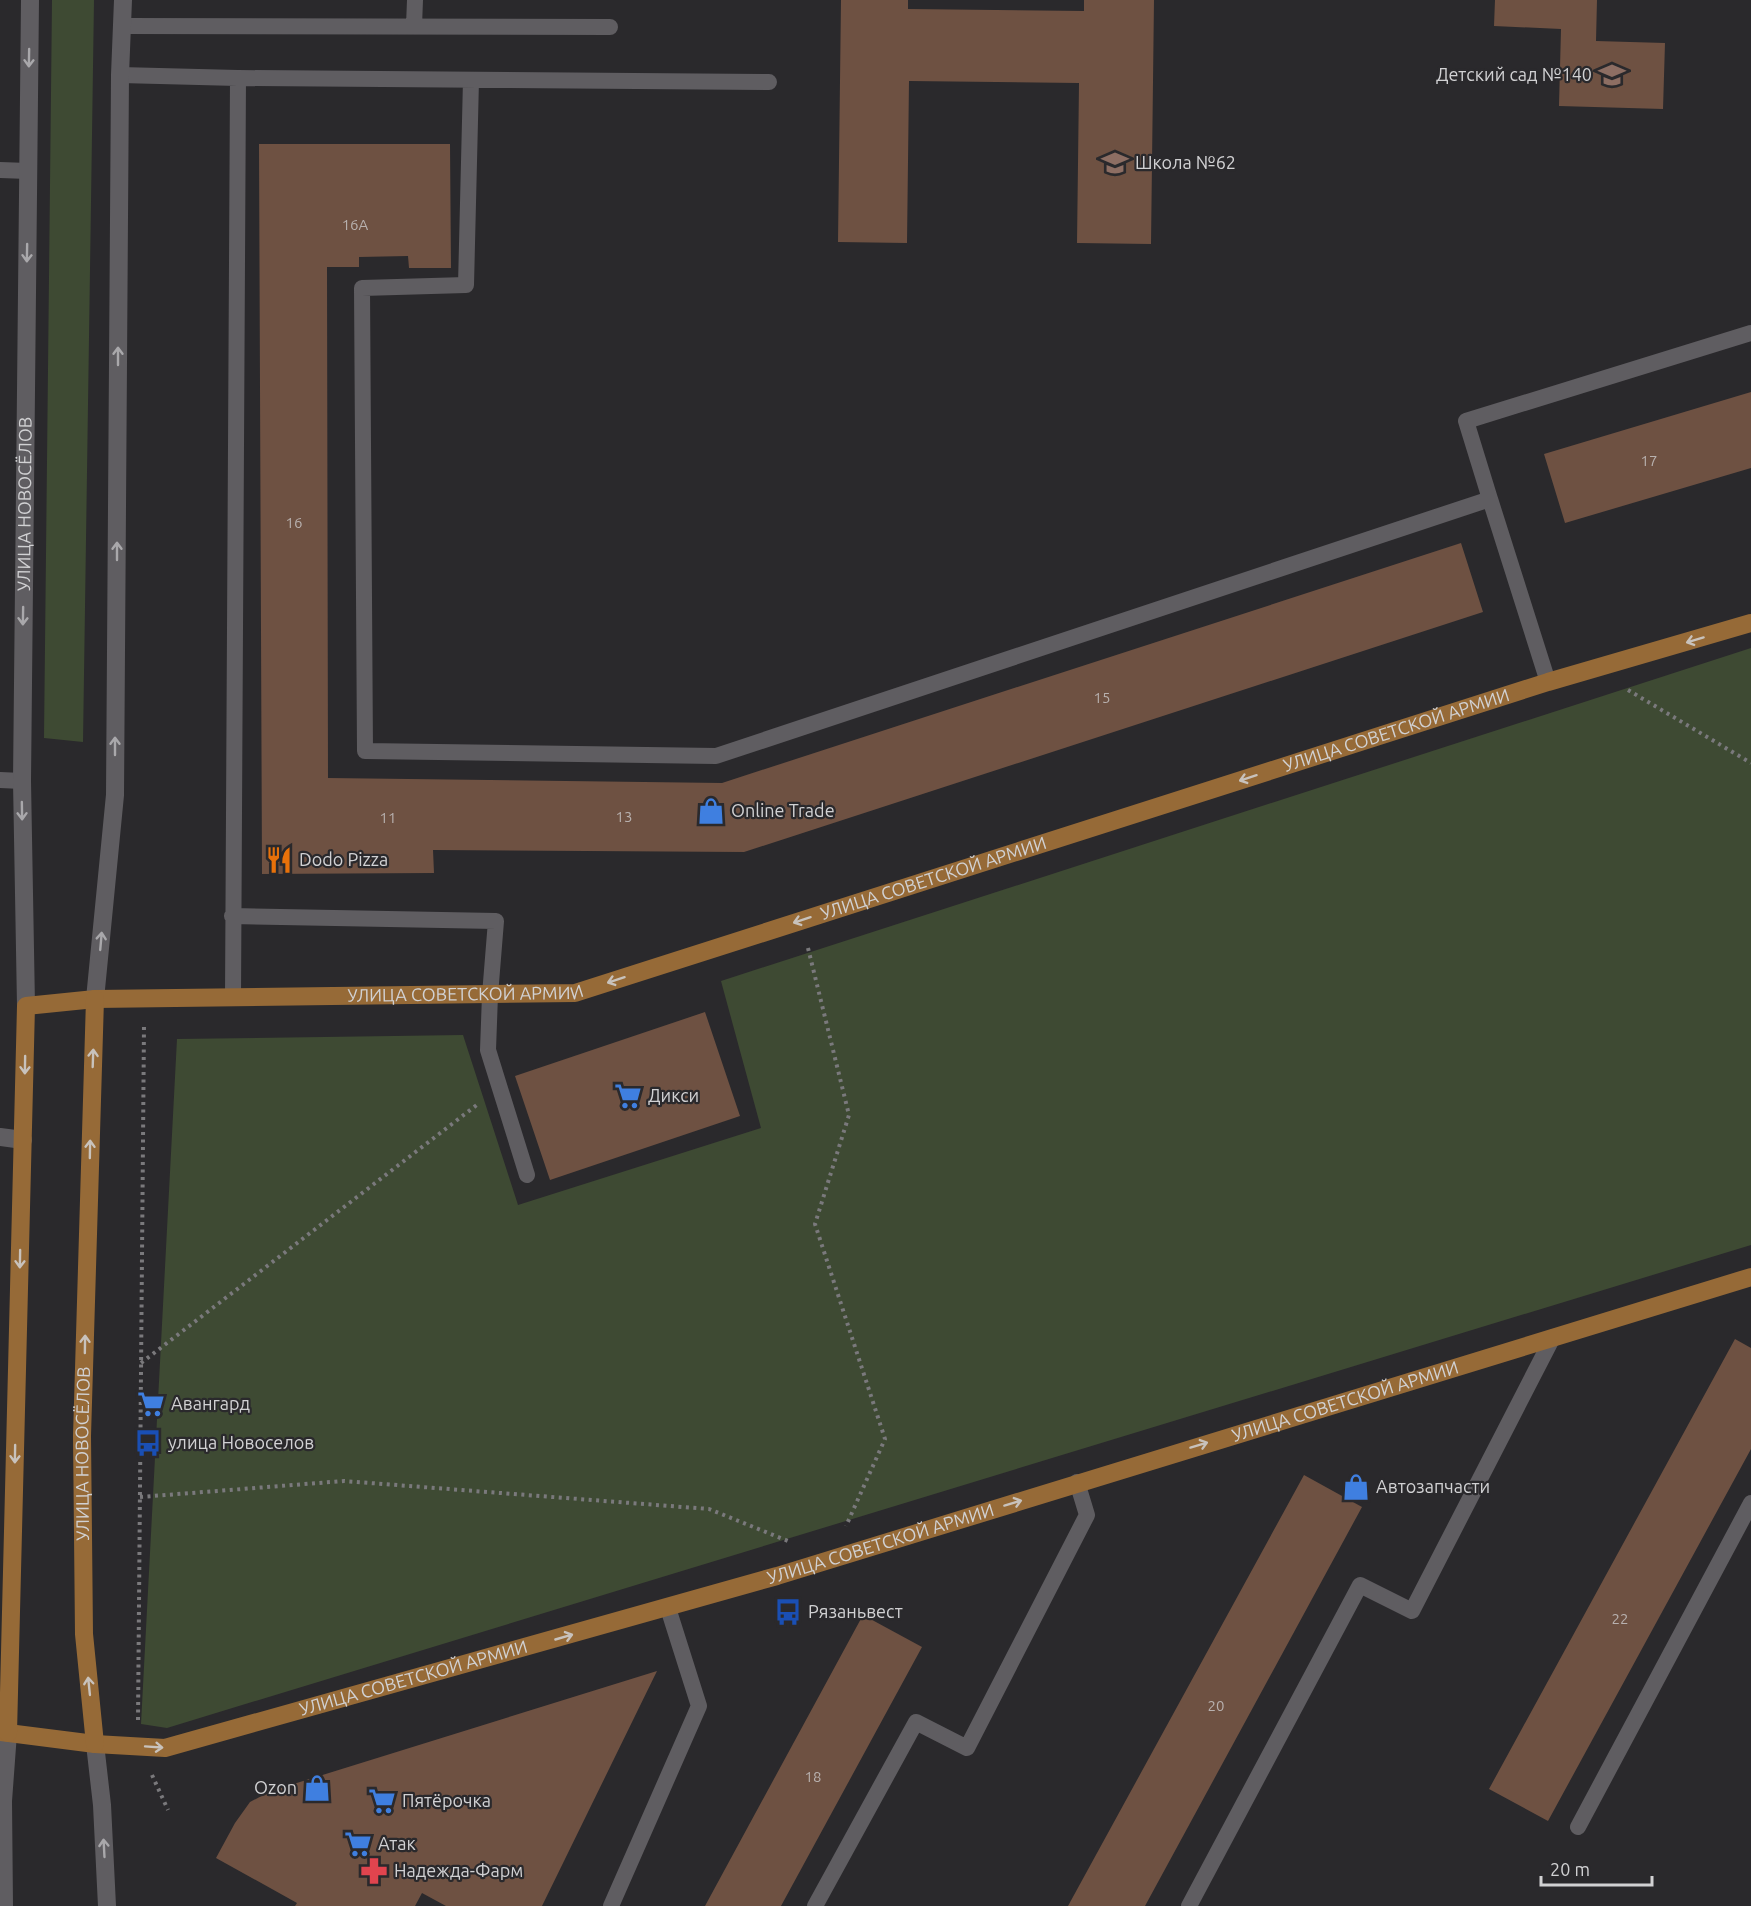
<svg xmlns="http://www.w3.org/2000/svg" width="1751" height="1906" font-family="Ubuntu,sans-serif">
<rect width="100%" height="100%" fill="#2a292c"/>
<!-- green -->
<path fill="#3e4a33" d="M52,0H94L83,742L44,738Z
M1751,648V1245L167,1728L141,1724L177,1039L463,1035L518,1205L761,1128L721,981Z"/>
<!-- building -->
<path fill="#6e5142" d="M841,0H908V9L1084,11V0H1154L1151,244L1077,243L1079,83L909,81L907,243L838,242Z
M1495,0H1597L1596,41L1665,43L1663,109L1559,106L1561,29L1494,26Z
M259,144H450L451,268H409L408,256L359,257V267H327L328,778L722,783L1461,543L1483,612L744,852L433,850L434,873L262,874Z
M1751,392V468L1565,523L1544,454Z
M705,1012L740,1116L550,1180L515,1076Z
M1735,1339L1751,1348V1449L1548,1821L1489,1789Z
M1304,1475L1362,1507L1145,1906H1068Z
M863,1615L922,1647L781,1906H705Z
M657,1671L542,1906H446L422,1893L415,1906H295L297,1903L216,1858L235,1823L250,1802L271,1791Z"/>
<g fill="none" stroke-linecap="round" stroke-linejoin="round">
<!-- path -->
<path stroke="#7a797c" stroke-width="4" stroke-dasharray="3 4.5" stroke-linecap="butt" d="M1628,690L1751,763
M808,948L849,1115L815,1224L885,1439L846,1526
M141,1363L478,1104
M140,1497L344,1481L709,1509L788,1541
M138,1720L144,1025
M152,1775L168,1810"/>
<!-- lane -->
<path stroke="#5f5d61" stroke-width="16" d="M123,26L610,27
M414,26L415,0
M120,75L238,78L769,82
M471,80L466,285L362,288L365,751L716,756L1490,499L1548,682
M0,170L28,171
M1490,499L1466,421L1751,333
M0,780L22,781
M232,916L496,921L490,995L488,1050L527,1175
M233,997L238,78
M1578,1827L1751,1503
M611,1906L699,1706L668,1608
M815,1906L916,1722L967,1748L1087,1515L1077,1482
M1189,1906L1360,1585L1412,1611L1553,1337"/>
<!-- street -->
<path stroke="#5f5d61" stroke-width="18" d="M0,1137L23,1140"/>
<!-- secondary -->
<g stroke="#5f5d61" stroke-width="18">
<path d="M95,999L115,795L120,75L123,0"/>
<path id="s1" d="M26,1006L22,781L30,0"/>
<path d="M95,1744L102,1805L107,1906"/>
<path d="M4,1906L3,1801L8,1733"/>
</g>
<!-- primary -->
<g stroke="#966a37" stroke-width="18">
<path id="s2" d="M0,1732L95,1744L165,1748L777,1576L1751,1277"/>
<path id="s3" d="M8,1733L26,1006L95,999L575,993L1548,682L1751,623"/>
<path id="s4" d="M95,1744L84,1634L82,1436L95,999"/>
</g>
</g>
<!-- one-way arrows -->
<defs><path id="oneway-shaft" d="M-6 0H5M1.5-3L5.5 0L1.5 3" fill="none" stroke-width="1.6" stroke-linecap="round" stroke-linejoin="round" transform="scale(1.5)"/></defs>
<g stroke="#a9a8ab">
<use href="#oneway-shaft" transform="translate(29 58) rotate(91)"/>
<use href="#oneway-shaft" transform="translate(27 253) rotate(91)"/>
<use href="#oneway-shaft" transform="translate(118 356) rotate(-90)"/>
<use href="#oneway-shaft" transform="translate(117 551) rotate(-90)"/>
<use href="#oneway-shaft" transform="translate(23 616) rotate(91)"/>
<use href="#oneway-shaft" transform="translate(115 746) rotate(-90)"/>
<use href="#oneway-shaft" transform="translate(22 811) rotate(89)"/>
<use href="#oneway-shaft" transform="translate(101 941) rotate(-85)"/>
<use href="#oneway-shaft" transform="translate(104 1848) rotate(-93)"/>
</g>
<g stroke="#c8c2bc">
<use href="#oneway-shaft" transform="translate(1695 640) rotate(163)"/>
<use href="#oneway-shaft" transform="translate(1248 778) rotate(162)"/>
<use href="#oneway-shaft" transform="translate(802 920) rotate(162)"/>
<use href="#oneway-shaft" transform="translate(616 980) rotate(162)"/>
<use href="#oneway-shaft" transform="translate(93 1058) rotate(-88)"/>
<use href="#oneway-shaft" transform="translate(25 1065) rotate(91)"/>
<use href="#oneway-shaft" transform="translate(90 1149) rotate(-89)"/>
<use href="#oneway-shaft" transform="translate(20 1259) rotate(91)"/>
<use href="#oneway-shaft" transform="translate(85 1344) rotate(-89)"/>
<use href="#oneway-shaft" transform="translate(1199 1445) rotate(-17)"/>
<use href="#oneway-shaft" transform="translate(15 1454) rotate(91)"/>
<use href="#oneway-shaft" transform="translate(1013 1503) rotate(-17)"/>
<use href="#oneway-shaft" transform="translate(564 1637) rotate(-16)"/>
<use href="#oneway-shaft" transform="translate(89 1686) rotate(-96)"/>
<use href="#oneway-shaft" transform="translate(154 1747) rotate(4)"/>
</g>
<!-- icons -->
<defs>
<symbol id="school-bare" viewBox="-9 -9 18 18"><path d="M0-5L7-2L0 1L-7-2ZM-4 1L0 2.5L4 1V4Q0 6-4 4Z" fill="#8d6e63" stroke="#2a292c" stroke-width="2.5" paint-order="stroke"/></symbol>
<symbol id="shop-bare" viewBox="-9 -9 18 18"><path d="M-5-2.5h2.3a2.7 3.5 0 0 1 5.4 0H5L5.5 6h-11ZM-1.5-2.5h3a1.5 2.3 0 0 0-3 0Z" fill="#3f7fe0" stroke="#2a292c" stroke-width="2.5" paint-order="stroke"/></symbol>
<symbol id="restaurant-bare" viewBox="-9 -9 18 18"><path d="M-5-6h1v4h1v-4h1v4h1v-4h1v5L-1.5 .5V6h-2V.5L-5-1ZM5-6V6H3V1.5H1.5Q1.5-4 5-6Z" fill="#e8710a" stroke="#2a292c" stroke-width="2.5" paint-order="stroke"/></symbol>
<symbol id="supermarket-bare" viewBox="-9 -9 18 18"><path d="M-6-5.5h2.5l.6 2H6L4.5 2H-2.5L-4.4-4H-6ZM-1.5 3.2a1.3 1.3 0 1 0 .1 0ZM3 3.2a1.3 1.3 0 1 0 .1 0Z" fill="#3f7fe0" stroke="#2a292c" stroke-width="2.5" paint-order="stroke"/></symbol>
<symbol id="bus-bare" viewBox="-9 -9 18 18"><path d="M-5-6H5V4H4V6H2V4H-2V6H-4V4H-5ZM-3.5-4V0h7V-4ZM-3.5 1.2v1.5H-2V1.2ZM2 1.2v1.5H3.5V1.2Z" fill="#1a4fb4" stroke="#2a292c" stroke-width="2.5" paint-order="stroke"/></symbol>
<symbol id="pharmacy-bare" viewBox="-9 -9 18 18"><path d="M-2-6h4v4h4v4h-4v4h-4v-4h-4v-4h4Z" fill="#e0444e" stroke="#2a292c" stroke-width="2.5" paint-order="stroke"/></symbol>
</defs>
<g fill-rule="evenodd">
<use href="#school-bare" x="1593" y="56" width="38" height="38"/>
<use href="#school-bare" x="1096" y="144" width="38" height="38"/>
<use href="#shop-bare" x="692" y="792" width="38" height="38"/>
<use href="#restaurant-bare" x="260" y="841" width="38" height="38"/>
<use href="#supermarket-bare" x="609" y="1077" width="38" height="38"/>
<use href="#supermarket-bare" x="132" y="1385" width="38" height="38"/>
<use href="#bus-bare" x="129" y="1424" width="38" height="38"/>
<use href="#shop-bare" x="1337" y="1468" width="38" height="38"/>
<use href="#bus-bare" x="769" y="1593" width="38" height="38"/>
<use href="#shop-bare" x="298" y="1769" width="38" height="38"/>
<use href="#supermarket-bare" x="363" y="1782" width="38" height="38"/>
<use href="#supermarket-bare" x="339" y="1825" width="38" height="38"/>
<use href="#pharmacy-bare" x="355" y="1852" width="38" height="38"/>
</g>
<g text-anchor="middle" stroke-width="4.5" stroke-linejoin="round" paint-order="stroke">
<!-- number labels -->
<g font-size="15" fill="#b8b1af">
<text x="355" y="230">16А</text>
<text x="1649" y="466">17</text>
<text x="294" y="528">16</text>
<text x="1102" y="703">15</text>
<text x="624" y="822">13</text>
<text x="388" y="823">11</text>
<text x="1620" y="1624">22</text>
<text x="1216" y="1711">20</text>
<text x="813" y="1782">18</text>
</g>
<!-- poi labels -->
<g font-size="18" fill="#d1d1d3" stroke="#2a292c" text-anchor="start">
<text x="1592" y="81" text-anchor="end">Детский сад №140</text>
<text x="1135" y="169">Школа №62</text>
<text x="731" y="817">Online Trade</text>
<text x="299" y="866">Dodo Pizza</text>
<text x="648" y="1102">Дикси</text>
<text x="171" y="1410">Авангард</text>
<text x="168" y="1449">улица Новоселов</text>
<text x="1376" y="1493">Автозапчасти</text>
<text x="808" y="1618">Рязаньвест</text>
<text x="297" y="1794" text-anchor="end">Ozon</text>
<text x="402" y="1807">Пятёрочка</text>
<text x="378" y="1850">Атак</text>
<text x="394" y="1877">Надежда-Фарм</text>
</g>
<!-- street labels -->
<g font-size="18" fill="#d1d1d3" stroke="#2a292c">
<text dy="6" stroke="none"><textPath href="#s1" startOffset="502">УЛИЦА НОВОСЁЛОВ</textPath></text>
<text dy="6" stroke="none"><textPath href="#s3" startOffset="2139">УЛИЦА СОВЕТСКОЙ АРМИИ</textPath></text>
<text dy="6" stroke="none"><textPath href="#s3" startOffset="1653">УЛИЦА СОВЕТСКОЙ АРМИИ</textPath></text>
<text dy="6" stroke="none"><textPath href="#s3" startOffset="1167">УЛИЦА СОВЕТСКОЙ АРМИИ</textPath></text>
<text dy="6" stroke="none"><textPath href="#s2" startOffset="1396">УЛИЦА СОВЕТСКОЙ АРМИИ</textPath></text>
<text dy="6" stroke="none"><textPath href="#s4" startOffset="291">УЛИЦА НОВОСЁЛОВ</textPath></text>
<text dy="6" stroke="none"><textPath href="#s2" startOffset="910">УЛИЦА СОВЕТСКОЙ АРМИИ</textPath></text>
<text dy="6" stroke="none"><textPath href="#s2" startOffset="424">УЛИЦА СОВЕТСКОЙ АРМИИ</textPath></text>
</g>
</g>
<!-- scale -->
<path d="M1541 1876v9h111v-9" fill="none" stroke="#d1d1d3" stroke-width="3"/>
<text x="1550" y="1876" font-size="18" fill="#d1d1d3" stroke="#2a292c" stroke-width="4.5" paint-order="stroke">20 m</text>
</svg>
